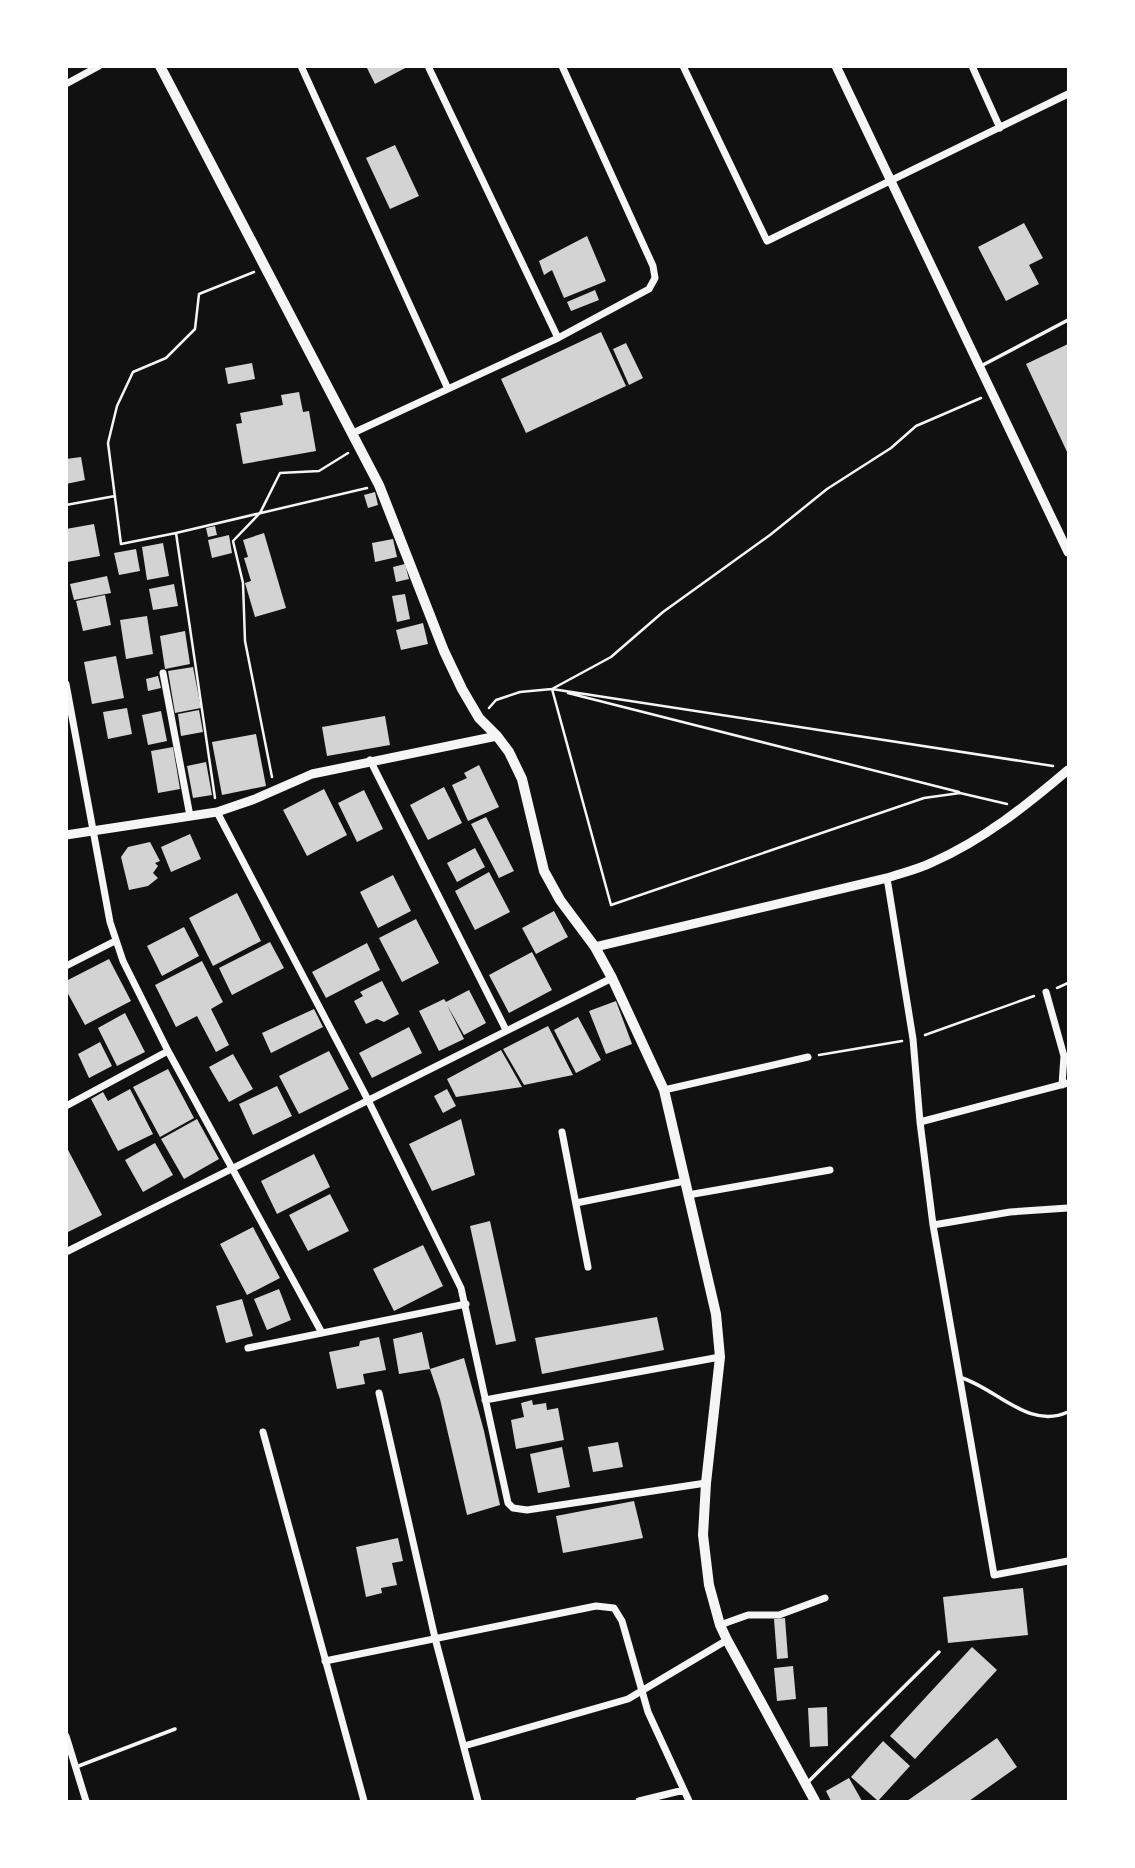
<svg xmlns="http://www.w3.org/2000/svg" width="1135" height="1868" font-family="Mulish,sans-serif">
<rect width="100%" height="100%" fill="#111"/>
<!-- building -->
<path fill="#d3d3d3" d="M366,66H409L375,84Z
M395,145L419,196L390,209L366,158Z
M1024,223L1043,258L1029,265L1039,284L1006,301L978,247Z
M587,236L606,281L564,298L552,270L544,275L539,261Z
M595,290L599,300L571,311L567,302Z
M601,332L626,386L526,433L501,379Z
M626,343L643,378L629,385L613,349Z
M1068,344V454L1026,364Z
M252,363L255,379L228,384L225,368Z
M299,392L303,412L309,411L316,451L243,464L236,424L242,423L240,413L283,405L281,395Z
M81,457L85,480L66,484V459Z
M375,492L378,505L368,508L364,495Z
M94,524L100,556L67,562L66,529Z
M215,526L217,535L208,537L206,528Z
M264,533L286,608L255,617L245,583L251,581L244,558L248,557L243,540Z
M229,535L232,553L212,558L208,540Z
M393,539L397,557L375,562L372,543Z
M163,543L169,576L147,580L142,547Z
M136,549L140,571L119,575L114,553Z
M405,564L409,579L396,582L393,567Z
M107,576L111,593L74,600L70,584Z
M174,584L178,606L153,610L149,589Z
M405,594L410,619L397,622L392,596Z
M105,595L111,625L83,631L76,601Z
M147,616L153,654L126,659L120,620Z
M423,623L428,644L401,650L396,630Z
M185,631L190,664L165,669L160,636Z
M116,656L124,698L92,704L84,662Z
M193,667L201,708L175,713L168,671Z
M158,676L161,688L148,691L146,679Z
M127,708L132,734L108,739L103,712Z
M199,710L203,732L181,736L178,714Z
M161,711L167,741L148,745L142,715Z
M385,716L390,745L327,756L322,727Z
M256,734L266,786L222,795L212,742Z
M173,747L180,789L158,793L151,751Z
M206,762L212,795L193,798L187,766Z
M479,765L499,807L468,821L452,785L467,778L464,773Z
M444,787L462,823L428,840L410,805Z
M324,789L347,835L307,856L283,810Z
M364,790L383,829L357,842L338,803Z
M486,817L514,871L499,878L471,824Z
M190,834L201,859L171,872L161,847Z
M150,842L160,861L155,863L158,866L153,873L158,878L148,886L129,890L121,857L128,847Z
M475,848L485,867L457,882L447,863Z
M489,872L510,912L475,930L455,891Z
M393,875L411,911L378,928L360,892Z
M237,893L261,941L213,966L189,918Z
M554,911L568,937L536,954L522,928Z
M416,919L439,963L402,982L379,938Z
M184,927L199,956L162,976L147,946Z
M270,942L284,968L232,995L219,968Z
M367,943L380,970L326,998L312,972Z
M532,952L552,990L509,1013L489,975Z
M109,959L131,1001L85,1025L66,990V981Z
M202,961L223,1002L211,1009L229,1045L216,1052L197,1016L176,1027L155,985Z
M382,981L399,1014L384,1022L377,1019L366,1024L354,1001L363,996L360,992Z
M469,990L486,1023L464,1035L447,1005L464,1039L439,1051L419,1011L444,999L446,1002Z
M616,1001L632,1044L606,1054L589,1011Z
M314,1009L323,1027L271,1053L262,1033Z
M125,1013L145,1052L117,1066L98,1028Z
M578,1017L601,1060L576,1073L554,1030Z
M548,1026L573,1075L524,1085L503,1049Z
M409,1027L422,1053L372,1078L359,1053Z
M100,1042L112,1066L89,1078L78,1054Z
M501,1050L522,1087L456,1097L447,1079Z
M329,1051L349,1089L299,1114L279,1076Z
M233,1054L253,1089L229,1102L209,1067Z
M168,1069L194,1118L160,1137L133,1087Z
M277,1086L292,1116L253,1135L239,1104Z
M130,1089L153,1134L118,1151L91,1099L103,1092L108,1101Z
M447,1089L456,1106L443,1113L434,1096Z
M197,1119L219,1159L184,1179L161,1139Z
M461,1119L475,1175L432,1191L409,1144Z
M155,1143L173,1175L143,1192L125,1160Z
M66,1146L102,1215L66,1233Z
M314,1154L330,1187L277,1214L261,1181Z
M330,1194L349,1231L308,1251L289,1215Z
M490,1221L516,1341L496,1345L470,1226Z
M253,1227L280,1278L247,1295L220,1244Z
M423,1245L443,1286L394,1311L373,1269Z
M279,1289L291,1320L267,1330L254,1299Z
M242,1299L253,1336L226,1343L216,1306Z
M657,1317L664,1350L542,1374L535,1338Z
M422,1332L430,1369L464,1358L484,1431L500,1505L467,1515L440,1399L430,1369L399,1374L393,1339Z
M379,1337L386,1370L363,1374L365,1384L337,1389L329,1352L359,1346L360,1341Z
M532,1400L533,1405L546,1403L547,1410L558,1408L564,1440L516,1449L511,1420L524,1417L521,1403Z
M618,1442L623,1467L593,1472L588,1447Z
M562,1447L570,1487L538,1493L530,1454Z
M634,1501L643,1538L563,1553L556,1516Z
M398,1538L403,1561L392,1563L397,1585L381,1588L382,1593L366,1597L356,1547Z
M1023,1588L1028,1635L948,1643L943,1597Z
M785,1618L788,1658L777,1659L774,1619Z
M972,1647L997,1670L915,1759L890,1736Z
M793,1666L796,1699L777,1701L774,1668Z
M827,1707L828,1746L810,1747L808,1708Z
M997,1738L1017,1767L969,1801H907Z
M883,1741L910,1766L878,1801L851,1777Z
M849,1778L862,1801H831L826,1791Z"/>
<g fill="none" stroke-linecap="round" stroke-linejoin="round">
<!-- path -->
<path stroke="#f5f5f5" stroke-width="2.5" d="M66,505L115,496
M176,533L367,488
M552,689L611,905L924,798L960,793L1007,804
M552,689L1053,766
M568,693L959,792
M489,708L496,700L520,692L552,689L611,657L663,612L770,535L827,489L891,448L916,426L981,398
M272,777L245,641L243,583L233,541L260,513L280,473L319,471L348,453
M215,798L176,533L121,544L108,443L117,406L133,372L166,358L195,329L199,294L254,272
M1057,988L1068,983
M925,1035L1034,996
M819,1055L902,1041"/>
<!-- service -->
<path stroke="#f5f5f5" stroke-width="3.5" d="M981,366L1068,320
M962,1378C997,1389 1029,1430 1068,1412
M76,1767L175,1729
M806,1784L939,1652"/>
<!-- minor -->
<path stroke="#f5f5f5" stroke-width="7" d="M301,66L448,389
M428,66L558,338
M683,66L767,241L1068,94
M972,66L1000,128
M66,84L99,66
M353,433L558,338L649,289L655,278L653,266L562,66
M163,673L190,816
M66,684L110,922L123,961L168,1051L322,1333
M370,760L506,1030
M217,812L368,1100L461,1288L508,1503L513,1508L527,1510L706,1483
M887,878L913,1039L920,1122L933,1225L994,1575L1068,1561
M66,966L115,941
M1046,992L1064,1056L1062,1085
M664,1090L808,1057
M66,1106L168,1051
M920,1122L1068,1083
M562,1132L588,1267
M688,1195L830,1170
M576,1203L685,1181
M933,1225L1010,1212L1068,1208
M66,1252L612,978
M248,1348L466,1304
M379,1393L435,1638L478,1801
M485,1400L720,1357
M263,1432L364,1801
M720,1625L748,1615H779L825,1598
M325,1661L596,1606L614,1608L622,1621L648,1712L689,1801
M66,1736L86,1801
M464,1746L628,1699L727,1640
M639,1801L684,1790"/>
<!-- tertiary -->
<path stroke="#f5f5f5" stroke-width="9" d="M836,66L1068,552
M66,835L217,812L255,799L312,774L497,736
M595,947L887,878C902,873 919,869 933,862C983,840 1027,805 1068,770"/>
<!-- secondary -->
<path stroke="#f5f5f5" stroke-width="10" d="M160,66L379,485L444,651L462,689L479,718L497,736L509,752L522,779L544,871L560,900L595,947L612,978L664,1090L716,1314L720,1357L706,1483L703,1535L709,1585L720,1625L727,1640L815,1801"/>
</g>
<!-- border -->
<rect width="1135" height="1868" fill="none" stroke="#ffffff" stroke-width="136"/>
</svg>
